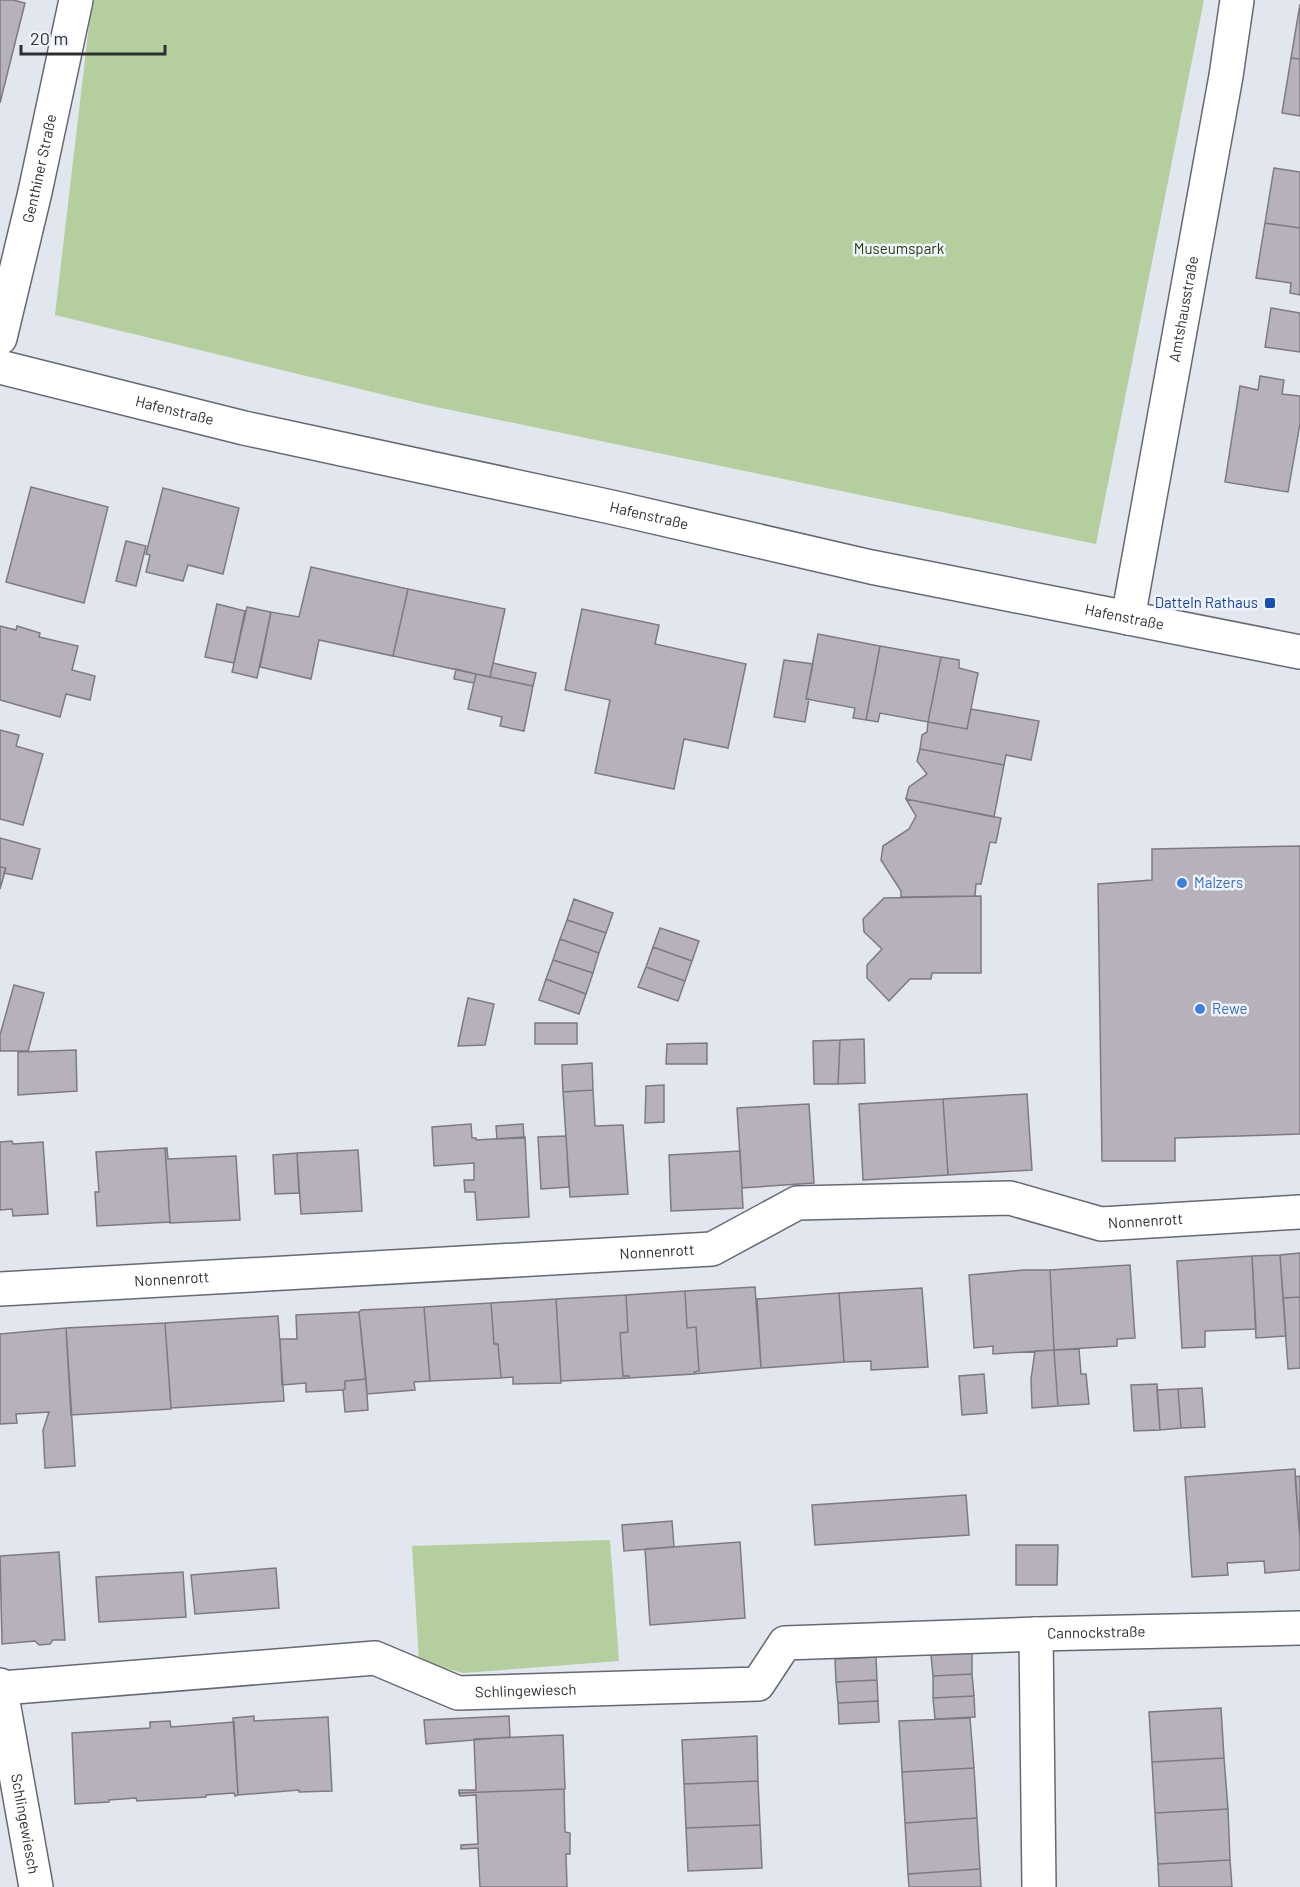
<svg xmlns="http://www.w3.org/2000/svg" width="1300" height="1887" font-family="Barlow,sans-serif">
<rect width="100%" height="100%" fill="#e2e6ef"/>
<!-- green -->
<path fill="#b4cf9d" d="M92,0H1204L1096,544L422,404L55,315Z
M610,1540L619,1661L463,1673L419,1661L412,1546Z"/>
<!-- building -->
<path fill="#b6b1ba" stroke="#7e7a82" stroke-width="1.5" d="M0,0H13L25,3L0,103Z
M1300,4V59L1291,58Z
M1291,58L1300,59V116L1282,113Z
M1274,168L1300,172V228L1265,223Z
M1265,223L1300,228V295L1290,293L1291,283L1256,278Z
M1271,308L1300,313V352L1265,347Z
M1260,376L1284,380L1282,394L1300,396V424L1288,492L1225,482L1240,386L1258,390Z
M31,487L108,507L84,603L6,582Z
M163,488L239,508L223,574L188,565L183,581L146,572L150,555L146,554Z
M126,541L146,546L136,586L116,581Z
M311,567L408,589L393,656L319,640L311,679L260,667L271,612L299,617Z
M408,589L505,609L490,677L393,656Z
M217,604L245,611L234,663L205,657Z
M247,607L271,612L257,678L232,672Z
M582,609L659,625L655,644L746,664L728,748L684,739L674,789L595,773L610,700L565,690Z
M0,626L16,630L17,626L40,633L39,637L78,646L72,670L95,676L90,700L66,694L60,717L0,700Z
M818,634L880,646L866,720L853,718L855,708L806,699Z
M880,646L941,657L928,722L880,713L878,722L866,720Z
M941,657L959,660V668L978,673L967,729L928,722Z
M784,660L813,664L806,699H809L805,722L774,717Z
M493,663L536,673L533,686L490,677Z
M456,669L476,674L474,683L454,679Z
M476,674L533,686L524,731L500,726L502,717L468,709Z
M971,709L1039,721L1031,760L1006,755L1004,765L920,749L922,735L927,732L928,722L967,729Z
M0,730L19,735L16,746L43,754L23,825L0,819Z
M920,749L1004,765L994,817L906,799L909,787L927,774L917,761Z
M906,799L1001,818L996,843L990,842L981,884H976L975,896L901,897V891L881,860L883,846L909,829L916,816Z
M0,838L40,849L32,879L4,873L6,868L0,867Z
M1300,846V1134L1175,1138V1161H1102L1098,884L1152,880V849Z
M0,867L6,868L0,889Z
M981,896V973H932L931,979H910L889,1001L867,978V965L882,949L864,932L863,919L884,898Z
M574,899L613,913L606,933L567,920Z
M567,920L606,933L599,953L560,939Z
M660,928L699,941L692,961L653,947Z
M560,939L599,953L593,973L553,960Z
M653,947L692,961L685,981L646,967Z
M553,960L593,973L586,994L546,979Z
M646,967L685,981L678,1001L638,987Z
M546,979L586,994L579,1014L539,1000Z
M14,985L44,993L28,1051H0V1035Z
M468,998L494,1004L485,1045L458,1046Z
M535,1023H577V1044H535Z
M864,1039L865,1083L838,1084L840,1040Z
M840,1040L838,1084H814L813,1041Z
M707,1043V1064H666L667,1044Z
M76,1050L77,1091L18,1095V1052Z
M592,1063L593,1090L563,1092L562,1065Z
M664,1085V1122L645,1123L646,1086Z
M593,1090L595,1126L623,1125L628,1194L570,1197L563,1092Z
M1027,1094L1032,1170L948,1175L943,1099Z
M943,1099L948,1175L863,1180L859,1104Z
M809,1104L814,1183L742,1188L737,1108Z
M471,1124L472,1138H476V1140L525,1137L529,1217L477,1220L475,1192H465L464,1180H474V1163L434,1166L432,1127Z
M523,1124L524,1138L497,1139L496,1126Z
M566,1136L569,1187L541,1189L538,1137Z
M12,1141L13,1144L43,1142L48,1214L13,1216L12,1209L0,1210V1142Z
M165,1148L170,1222L97,1226L95,1192H99L96,1152Z
M165,1148H167L168,1159L236,1156L240,1220L170,1223Z
M358,1150L362,1211L301,1214L297,1153Z
M740,1151L743,1208L671,1211L669,1155Z
M297,1153L299,1193L275,1194L273,1155Z
M1300,1253V1297L1283,1298L1280,1255Z
M1280,1255L1286,1336L1256,1338L1252,1256Z
M1252,1256L1256,1329L1205,1331V1347L1182,1348L1177,1261Z
M1130,1265L1135,1338L1117,1339V1346L1054,1350L1050,1270Z
M1023,1270H1050L1054,1350L993,1354V1346L974,1348L969,1275Z
M755,1287L761,1368L694,1374V1372L699,1371L696,1327L687,1328L685,1291Z
M922,1288L928,1367L871,1370V1361L844,1362L839,1293Z
M685,1291L687,1328L696,1327L699,1371L694,1372V1374L629,1378V1376H623L620,1333L628,1332L626,1295Z
M839,1293L844,1362L761,1368L757,1299Z
M626,1295L628,1332L620,1333L623,1376H629V1378L561,1381L556,1299Z
M1300,1297V1368L1288,1369L1283,1298Z
M556,1299L561,1383L513,1384V1377L501,1378L498,1344H494L491,1303Z
M491,1303L494,1344H498L501,1378L430,1381L424,1307Z
M424,1307L430,1381L414,1382L415,1390L367,1394L359,1312L361,1310Z
M359,1312L366,1379L345,1381V1389L343,1390L306,1392V1383L282,1385L280,1339H297L296,1315Z
M278,1316L284,1401L171,1408L165,1323Z
M165,1323L171,1409L71,1415L66,1328Z
M66,1328L75,1466L45,1468L43,1430L49,1412L16,1414L17,1423L0,1424V1334Z
M1079,1349L1081,1374H1086L1089,1404L1058,1406L1054,1350Z
M1054,1350L1058,1406L1032,1408L1031,1379L1035,1351Z
M984,1374L987,1413L962,1415L959,1376Z
M366,1379L368,1410L345,1412L343,1390L345,1389V1381Z
M1157,1384L1160,1430L1134,1431L1131,1385Z
M1202,1388L1205,1427L1181,1428L1178,1389Z
M1178,1389L1181,1428L1160,1430L1157,1390Z
M1295,1469L1300,1539V1570L1265,1573L1264,1561L1227,1563L1228,1575L1192,1577L1185,1477Z
M1300,1476V1539L1295,1477Z
M966,1495L969,1535L815,1545L812,1505Z
M672,1521L674,1547L624,1551L622,1525Z
M740,1542L745,1618L650,1625L645,1549Z
M1016,1545H1058L1057,1585H1016Z
M59,1552L65,1640H53L50,1644L39,1645L35,1641L2,1644L0,1556Z
M276,1568L279,1608L195,1614L191,1575Z
M183,1572L186,1617L99,1622L96,1577Z
M972,1652V1674L933,1676L931,1655Z
M876,1657L877,1680L836,1682L835,1659Z
M972,1674L974,1696L933,1698V1676Z
M877,1680L878,1701L838,1703L836,1682Z
M974,1696L975,1717L935,1719L933,1698Z
M878,1701L879,1722L839,1724L838,1703Z
M1221,1708L1224,1758L1152,1762L1149,1712Z
M254,1716V1721L328,1717L332,1791L299,1792V1790L238,1795L233,1718Z
M509,1716L510,1737L426,1744L424,1720Z
M970,1718L974,1768L902,1772L899,1721Z
M170,1721L171,1727L234,1722L238,1795L235,1796L234,1793L206,1795V1797L137,1801L136,1798L109,1800V1802L75,1804L72,1733L150,1728V1722Z
M563,1735L565,1789L459,1793V1790H476L474,1739Z
M757,1736L758,1781L684,1784L682,1740Z
M1224,1758L1228,1809L1155,1813L1152,1762Z
M974,1768L977,1818L905,1823L902,1772Z
M758,1781L760,1825L686,1828L684,1784Z
M564,1789L565,1832L570,1833V1854H566L567,1887H480L478,1848L461,1849V1845L478,1844L476,1795L460,1796L459,1793Z
M1228,1809L1230,1860L1158,1864L1155,1813Z
M977,1818L980,1869L908,1874L905,1823Z
M760,1825L762,1868L688,1871L686,1828Z
M1230,1860L1232,1887H1159L1158,1864Z
M980,1869L981,1887H909L908,1874Z"/>
<g fill="none" stroke-linecap="round" stroke-linejoin="round">
<defs>
<g id="street">
<path id="s1" d="M0,338L35,192L76,0"/>
<path id="s2" d="M0,367L244,428L611,507L871,567L1300,652"/>
<path id="s3" d="M1128,618L1226,76L1237,0"/>
<path id="s4" d="M0,1289L712,1249L797,1203L1010,1198L1101,1224L1300,1212"/>
<path d="M1036,1634L1039,1887"/>
<path id="s5" d="M0,1685L36,1887"/>
<path id="s6" d="M2,1688L375,1658L458,1693L758,1684L785,1643L1036,1634L1300,1628"/>
</g>
</defs>
<!-- street casing -->
<use href="#street" stroke="#666972" stroke-width="36"/>
<!-- street -->
<use href="#street" stroke="#fff" stroke-width="33"/>
</g>
<!-- markers -->
<rect fill="#1a4fb4" stroke="#eff3fd" stroke-width="2" x="1264" y="597" width="12" height="12" rx="3"/>
<g fill="#3f7fe0" stroke="#eff3fd" stroke-width="2">
<circle cx="1182" cy="883" r="6"/>
<circle cx="1200" cy="1009" r="6"/>
</g>
<g text-anchor="middle" stroke-width="5" stroke-linejoin="round" paint-order="stroke">
<!-- street labels -->
<g font-size="15" fill="#2d2e32" stroke="#eff3fd">
<text dy="5" stroke="none"><textPath href="#s1" startOffset="174">Genthiner Straße</textPath></text>
<text dy="5" stroke="none"><textPath href="#s3" startOffset="314">Amtshausstraße</textPath></text>
<text dy="5" stroke="none"><textPath href="#s2" startOffset="180">Hafenstraße</textPath></text>
<text dy="5" stroke="none"><textPath href="#s2" startOffset="666">Hafenstraße</textPath></text>
<text dy="5" stroke="none"><textPath href="#s2" startOffset="1152">Hafenstraße</textPath></text>
<text dy="5" stroke="none"><textPath href="#s4" startOffset="1162">Nonnenrott</textPath></text>
<text dy="5" stroke="none"><textPath href="#s4" startOffset="658">Nonnenrott</textPath></text>
<text dy="5" stroke="none"><textPath href="#s4" startOffset="172">Nonnenrott</textPath></text>
<text dy="5" stroke="none"><textPath href="#s6" startOffset="1125">Cannockstraße</textPath></text>
<text dy="5" stroke="none"><textPath href="#s6" startOffset="532">Schlingewiesch</textPath></text>
<text dy="5" stroke="none"><textPath href="#s5" startOffset="141">Schlingewiesch</textPath></text>
</g>
<!-- park labels -->
<g font-size="15" fill="#284107" stroke="#eff3fd">
<text x="899" y="254">Museumspark</text>
</g>
<!-- transit labels -->
<g font-size="15" fill="#164399" stroke="#eff3fd" text-anchor="end">
<text x="1258" y="608">Datteln Rathaus</text>
</g>
<!-- shop labels -->
<g font-size="15" fill="#366cbe" stroke="#eff3fd" text-anchor="start">
<text x="1194" y="888">Malzers</text>
<text x="1212" y="1014">Rewe</text>
</g>
</g>
<!-- scale -->
<path d="M21 45v9h144v-9" fill="none" stroke="#2d2e32" stroke-width="3"/>
<text x="30" y="45" font-size="18" fill="#2d2e32" stroke="#eff3fd" stroke-width="4.5" paint-order="stroke">20 m</text>
</svg>
